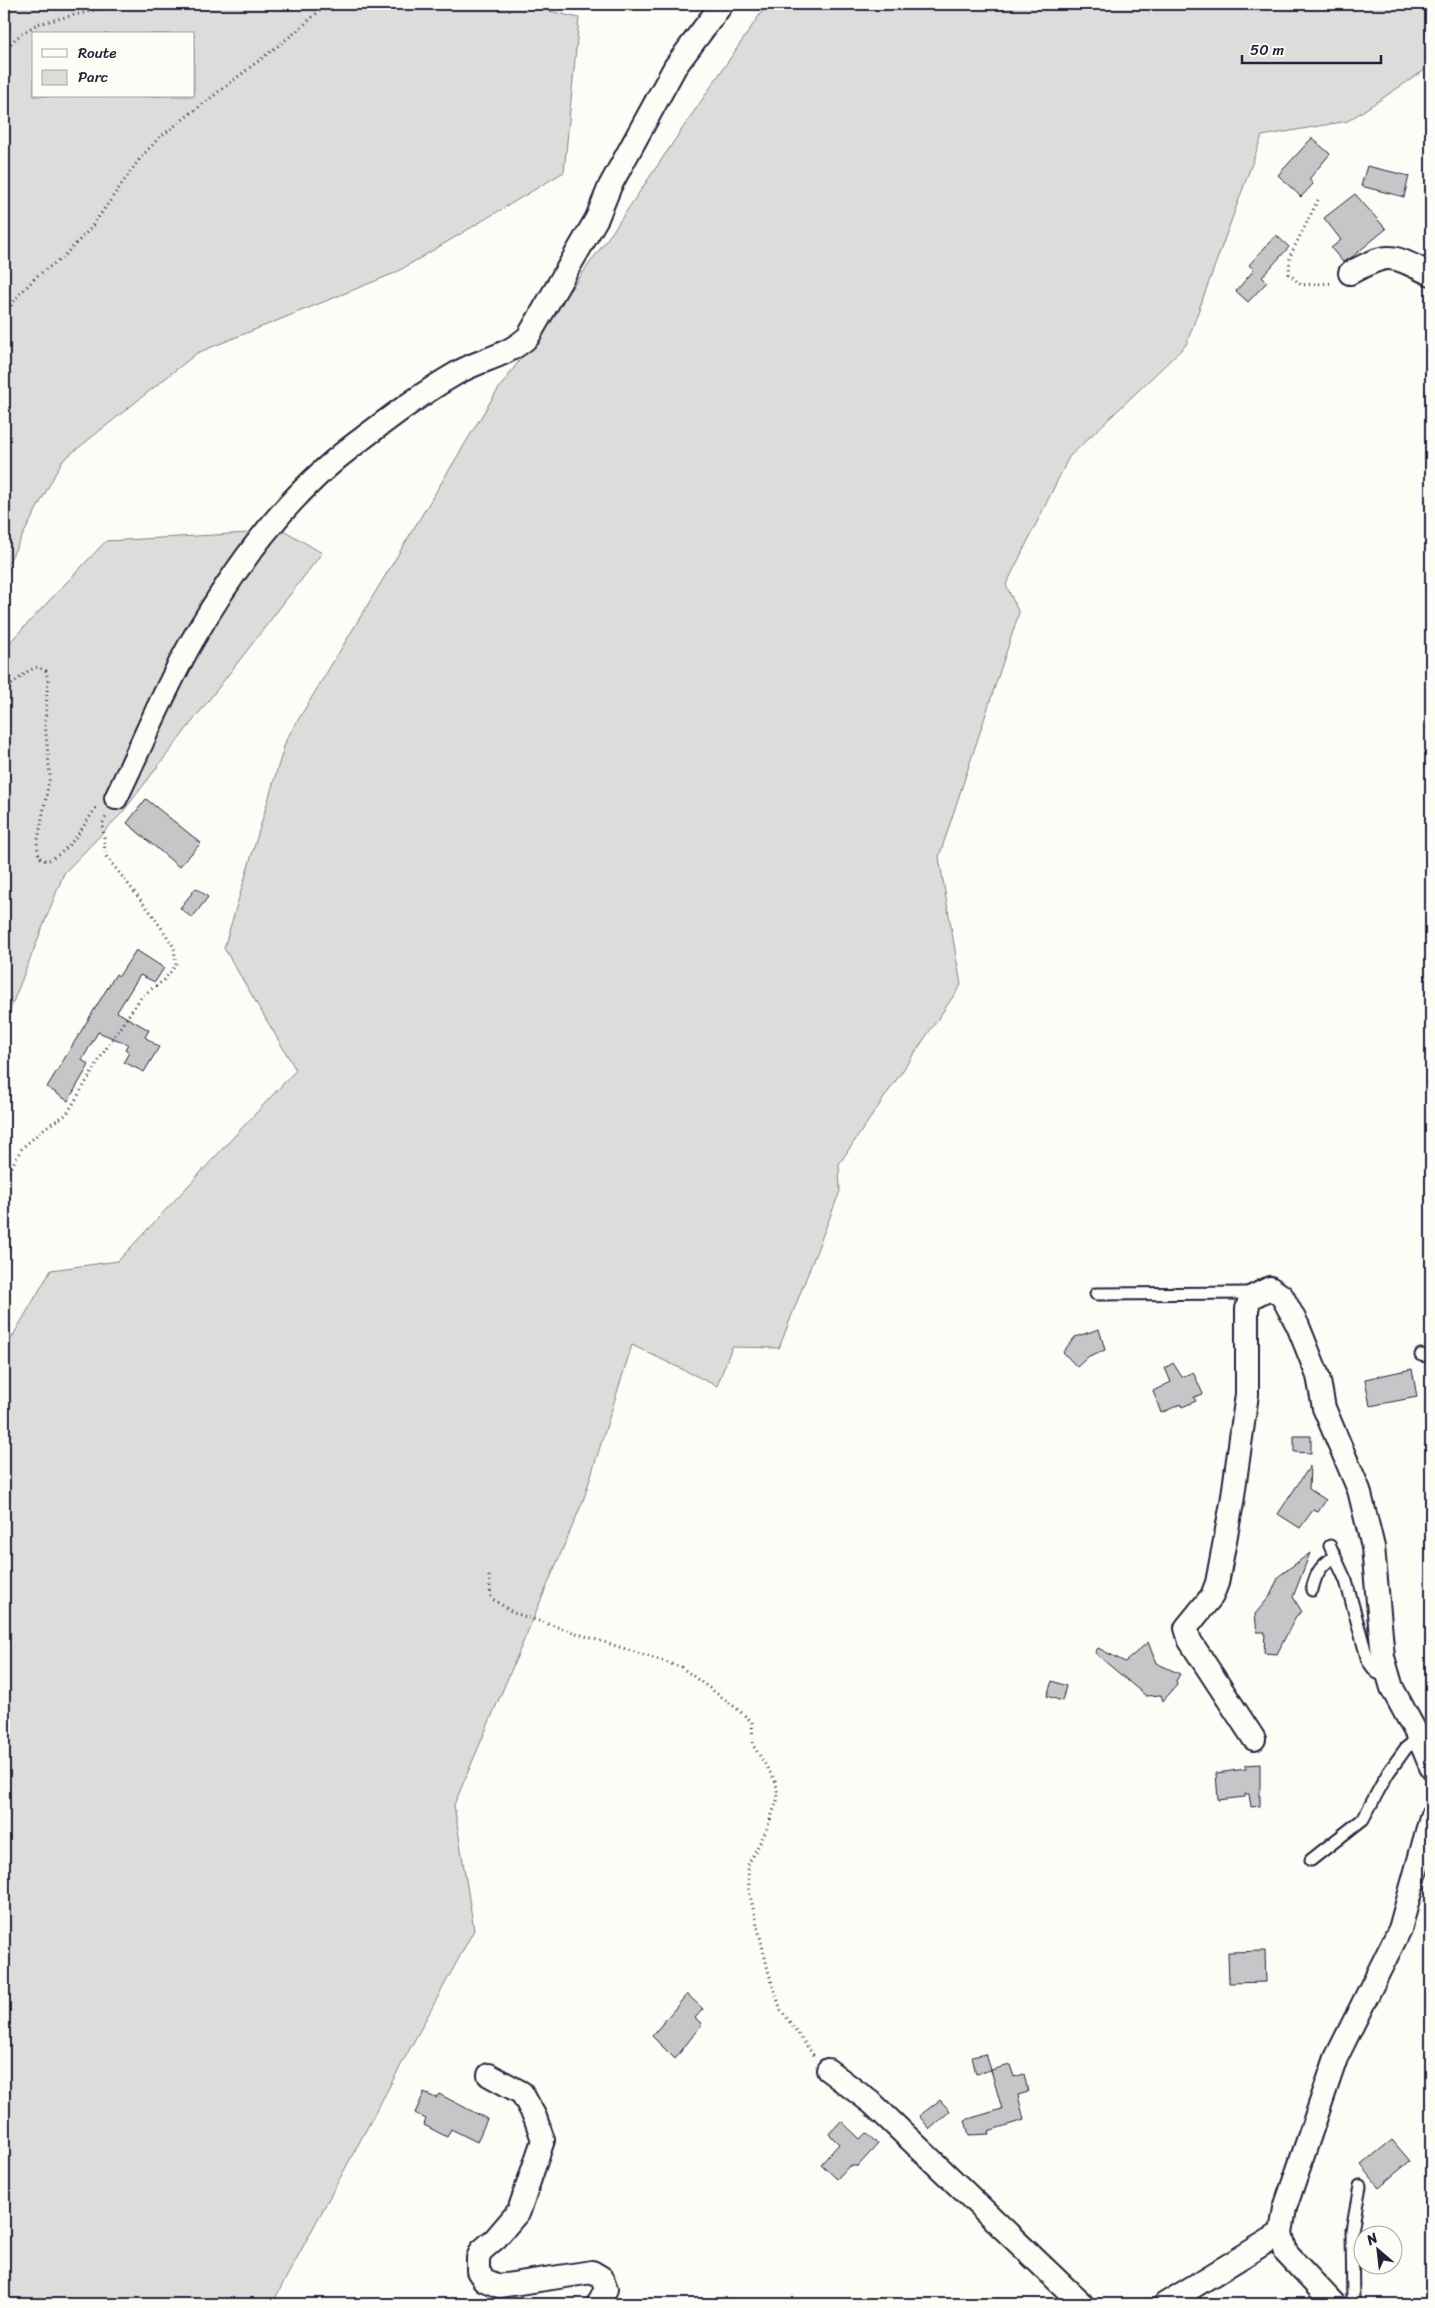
<svg xmlns="http://www.w3.org/2000/svg" width="1435" height="2308" font-family="Sriracha,sans-serif">
<rect width="100%" height="100%" fill="#fdfcf7"/>
<filter id="ink" filterUnits="userSpaceOnUse"><feTurbulence type="fractalNoise" baseFrequency=".02" numOctaves="2"/><feDisplacementMap in="SourceGraphic" scale="10" xChannelSelector="R" yChannelSelector="G"/><feConvolveMatrix kernelMatrix="1 2 1 2 8 2 1 2 1" color-interpolation-filters="sRGB"/></filter>
<g filter="url(#ink)">
<!-- green -->
<path fill="#dddcdb" stroke="#807f8b" fill-rule="evenodd" d="M4,4H542L541,9L579,18L564,172L395,273L197,353L62,461L4,571ZM34,34H194V96H34Z
M767,4H1431V66L1348,121L1262,136L1186,345L1069,457L1006,585L1019,613L939,857L961,985L839,1164L840,1191L779,1348L732,1347L717,1386L632,1345L583,1501L454,1805L474,1930L272,2304H4V1351L51,1270L118,1261L296,1070L224,948L286,740L495,394L613,231Z
M285,531L322,553L122,813L64,873L4,1025V635L9,643L106,541Z"/>
<!-- building -->
<path fill="#c6c6c8" stroke="#22223b" d="M1312,138L1330,154L1309,179L1313,184L1301,197L1278,175Z
M1367,166L1409,176L1404,197L1361,186Z
M1355,194L1386,229L1352,257L1343,262L1331,248L1341,240L1324,218Z
M1276,235L1289,247L1262,277L1267,282L1248,302L1236,291L1254,270L1249,265Z
M146,799L201,843L179,867L127,823Z
M196,888L208,897L192,918L180,908Z
M136,950L164,968L155,982L140,975L117,1012L149,1030L145,1037L159,1047L144,1072L124,1062L129,1052L125,1049L128,1044L98,1032L82,1060L89,1065L68,1101L47,1087L116,974L119,976Z
M1099,1329L1105,1350L1089,1356L1077,1367L1063,1352L1075,1337Z
M1173,1363L1182,1377L1193,1372L1203,1394L1194,1397L1196,1401L1182,1407L1181,1404L1161,1413L1153,1391L1171,1382L1165,1368Z
M1412,1369L1417,1397L1370,1406L1365,1379Z
M1294,1436H1311V1453L1294,1452Z
M1310,1466L1309,1489L1326,1500L1318,1512L1313,1510L1300,1528L1278,1514Z
M1310,1553L1293,1597L1302,1612L1296,1616L1277,1654L1264,1653L1265,1632H1257L1255,1614L1270,1596L1279,1576Z
M1148,1642L1156,1663L1180,1674L1176,1681L1177,1685L1163,1701L1161,1695L1146,1696L1095,1653L1098,1648L1125,1662Z
M1052,1681L1066,1686L1062,1701L1047,1696Z
M1260,1764V1806L1251,1807L1249,1794H1245V1797L1218,1800L1216,1773L1246,1769V1765Z
M1265,1951L1266,1982L1229,1983L1228,1952Z
M687,1994L703,2009L695,2018L702,2024L675,2059L652,2036Z
M986,2054L991,2070L976,2074L972,2057Z
M1010,2065L1014,2077L1024,2074L1028,2092L1018,2095L1024,2120L988,2131L989,2134L969,2135L965,2120L1002,2109L991,2070Z
M424,2093L436,2098L439,2094L487,2119L477,2142L451,2129L447,2137L424,2125L426,2119L415,2113Z
M940,2100L950,2111L930,2129L919,2116Z
M841,2121L860,2139L866,2133L878,2144L858,2166H849L837,2179L821,2164L839,2144L829,2134Z
M1392,2140L1410,2161L1379,2187L1361,2165Z"/>
<g fill="none" stroke-linecap="round" stroke-linejoin="round">
<defs>
<path id="lane" d="M1096,1294L1254,1293
M1421,1355L1431,1357
M1330,1546L1346,1581L1368,1661L1376,1672L1388,1678
M1312,1590C1316,1573 1320,1566 1335,1556
M1311,1860L1363,1819L1388,1773L1406,1748L1419,1738
M1353,2304L1352,2230L1360,2186"/>
<path id="street" d="M1350,273C1391,251 1390,255 1431,274
M116,798C141,747 164,690 192,641C235,567 286,496 355,444C388,419 422,393 457,373C481,359 506,357 528,337L597,218L610,186L675,67L722,4
M1254,1739L1190,1641L1186,1628L1212,1596L1217,1583L1232,1503L1247,1394V1309L1250,1298L1270,1288L1282,1296L1298,1326L1318,1376L1324,1408L1359,1490L1373,1547L1383,1657L1392,1688L1419,1738L1431,1767
M828,2070L873,2104L1082,2304
M489,2075L522,2093L535,2117L543,2140L519,2211L496,2238L481,2251L478,2258V2271L484,2280L499,2286L592,2272L602,2278L606,2289L598,2304
M1165,2304L1281,2233
M1334,2304L1286,2253L1281,2233L1285,2208L1336,2058L1400,1929L1431,1817"/>
</defs>
<!-- lane casing -->
<use href="#lane" stroke="#22223b" stroke-width="15"/>
<!-- street casing -->
<use href="#street" stroke="#22223b" stroke-width="26"/>
<!-- path -->
<path stroke="#22223b" stroke-width="3" stroke-dasharray="1 4" stroke-linecap="butt" d="M4,51L16,38L37,24L120,4
M1318,200L1290,256L1289,274L1301,285L1333,283
M4,319L15,299L38,275L62,258L90,229L141,157L159,138L297,31L327,4
M4,691L28,671L37,667L46,671L48,680L45,724L50,776L37,845L39,857L46,861C69,854 84,824 98,805
M4,1180L22,1148L46,1127L67,1114L110,1042L142,996L164,980L176,965L174,947L152,914L105,855L103,823L107,815
M489,1576L491,1598L514,1613L681,1667L735,1707L752,1722L753,1745L776,1782L778,1798L766,1831L748,1865L749,1891L769,1974L781,2010L814,2056"/>
<!-- lane -->
<use href="#lane" stroke="#fdfcf7" stroke-width="11"/>
<!-- street -->
<use href="#street" stroke="#fdfcf7" stroke-width="22"/>
</g>
</g>
<!-- margin -->
<rect width="1435" height="2308" fill="none" stroke="#fdfcf7" stroke-width="20"/>
<rect x="10" y="10" width="1415" height="2288" fill="none" stroke="#22223b" stroke-width="2" filter="url(#ink)"/>
<!-- legend -->
<rect x="32" y="32" width="162" height="65" fill="#fdfcf7" stroke="#a5a5ac"/>
<rect x="42" y="49" width="25" height="8" fill="#fdfcf7" stroke="#a5a5ac"/>
<text x="78" y="58" font-size="15" fill="#22223b">Route</text>
<rect x="42" y="70" width="25" height="15" fill="#dddcdb" stroke="#a5a5ac"/>
<text x="78" y="82" font-size="15" fill="#22223b">Parc</text>
<!-- north arrow -->
<g transform="translate(1378 2250) rotate(332)"><circle r="24" fill="#fdfcf7" stroke="#a5a5ac"/>
<path d="M0-4L9 19L0 12L-9 19Z" fill="#22223b"/>
<text y="-8" font-size="14" font-weight="bold" text-anchor="middle" fill="#22223b">N</text>
</g>
<!-- scale -->
<path d="M1242 55v8h139v-8" fill="none" stroke="#22223b" stroke-width="2.5"/>
<text x="1250" y="55" font-size="15" fill="#22223b" stroke="#fdfcf7" stroke-width="4" paint-order="stroke">50 m</text>
</svg>
